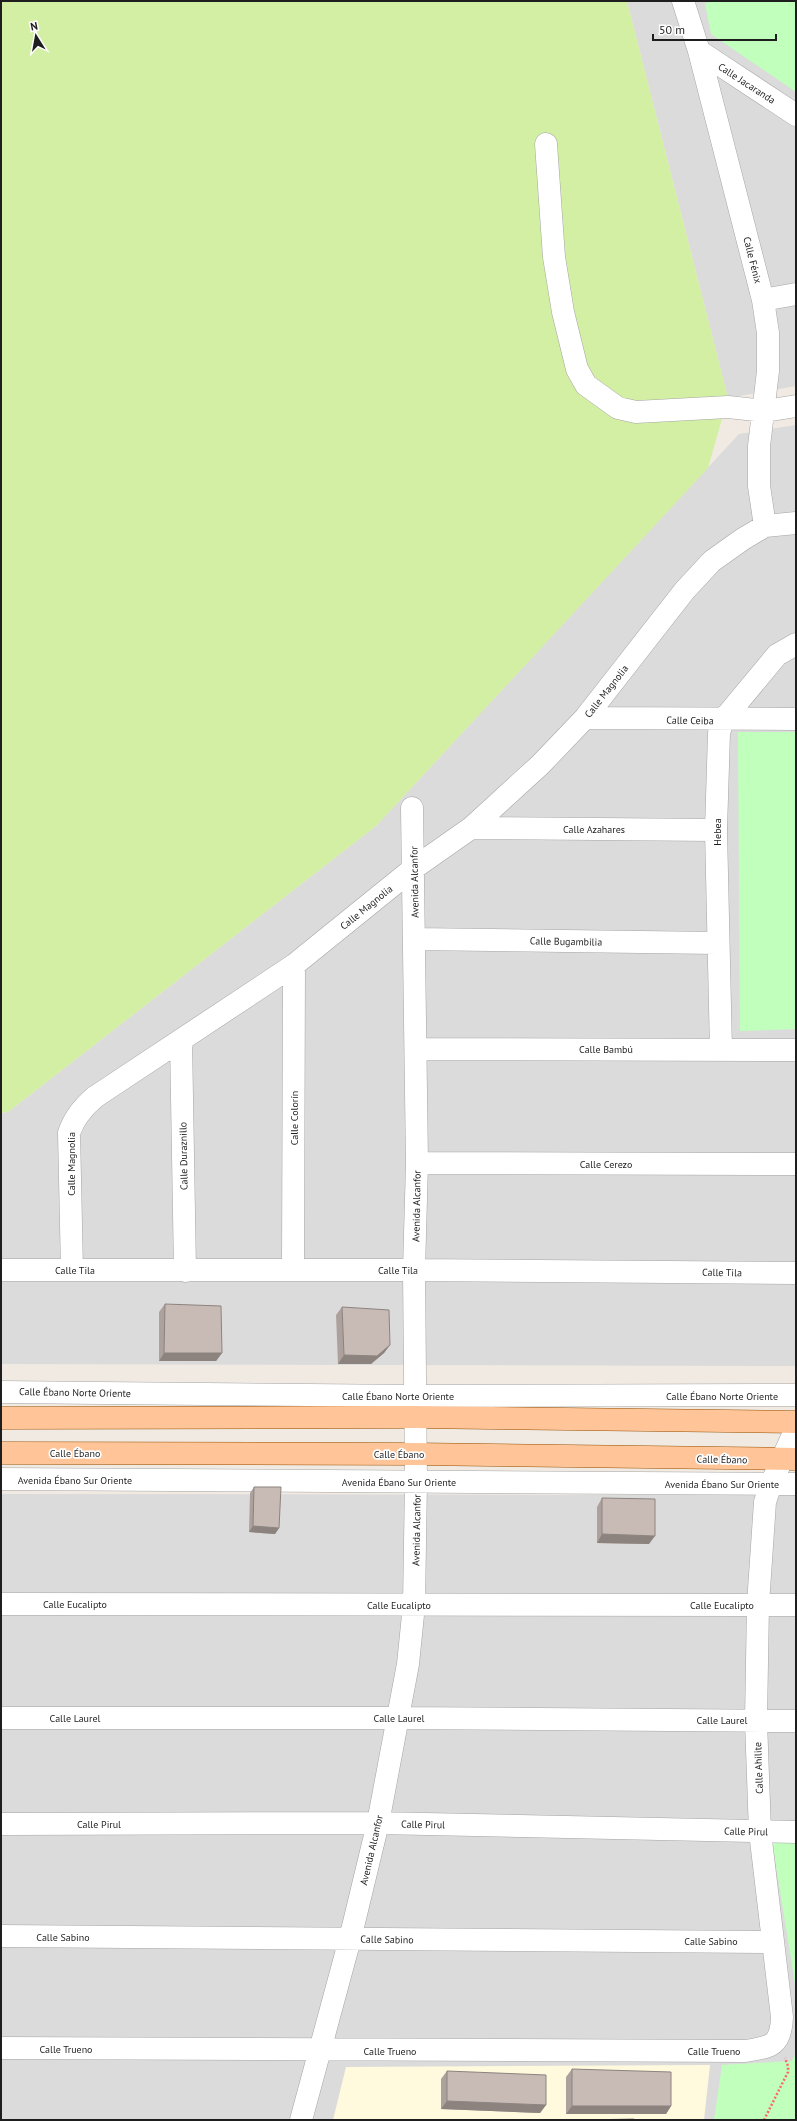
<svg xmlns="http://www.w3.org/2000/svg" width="797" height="2121" font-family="'PT Sans',sans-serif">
<rect width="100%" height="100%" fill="#f0eae3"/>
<!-- residential -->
<path fill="#dcdbdb" d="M627,1H796V386L728,398Z
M796,425V1366L1,1364V1113L8,1112L376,826L739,434Z
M1,1494L796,1495V2120H1Z"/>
<!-- education -->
<path fill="#fffadd" d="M710,2065L704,2120H333L346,2067Z"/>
<!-- grass -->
<path fill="#d3efa4" d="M1,1H627L728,398L708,468L376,826L8,1112L1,1113Z"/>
<!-- park -->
<path fill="#c0ffbc" d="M717,1H796V92L711,34L705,3Z
M738,732H796V1029L740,1031Z
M772,1841L796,1842V1990Z
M796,2053V2120H714L722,2065L792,2061Z"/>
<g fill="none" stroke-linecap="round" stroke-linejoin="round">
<defs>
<path id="minor" d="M683,1L699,51L763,300L768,333V371L759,446V486L765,526
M699,51L796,115
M546,144L554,257L563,312L577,369L586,385L618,408L636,412L728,407L765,411L796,406
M763,300L796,294
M585,718L796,719
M471,828L716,830
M415,939L717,943
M181,1040L185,1271
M416,1049L796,1050
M721,1050L716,830L719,733L723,720L777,655L796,644
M417,1163L796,1164
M1,1270H414L796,1273
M72,1270L69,1133C74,1118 82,1108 95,1097L294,965L414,868L471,828L540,765L585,718L685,590L712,561L743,539L765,526L796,523
M293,1270L294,965
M1,1392L415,1396L796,1395
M1,1479L796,1484
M1,1604L796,1605
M1,1718H398L796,1721
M1,1824L378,1823L796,1832
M1,1936L773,1942
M1,2048L745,2051C771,2047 781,2046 782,2017L760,1832L756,1721L758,1604L765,1502L771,1484L796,1428
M301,2120L350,1939L378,1823L408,1664L414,1605L416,1482L414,1270L417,1163L412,808"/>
<path id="major" d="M1,1418L415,1417L796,1422
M1,1453L416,1454L796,1459"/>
</defs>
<!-- minor casing -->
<use href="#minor" stroke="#a5a5a5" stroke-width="23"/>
<!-- major casing -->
<use href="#major" stroke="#985100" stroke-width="23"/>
<!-- path -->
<path stroke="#ff656b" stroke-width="2.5" stroke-dasharray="2 2" stroke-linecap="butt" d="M764,2120L788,2072V2066L785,2058"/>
<!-- minor -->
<use href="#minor" stroke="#fff" stroke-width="22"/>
<!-- major -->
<use href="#major" stroke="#ffc599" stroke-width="22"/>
</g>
<!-- wall -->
<path fill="#aca19d" d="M165,1304L222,1353L216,1361H159V1312Z
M342,1307L390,1345L384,1353L371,1364H338L336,1315Z
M254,1487L279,1528L275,1534L249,1532L250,1493Z
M602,1498L649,1544L597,1543V1507Z
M572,2069L671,2106L666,2114H566V2077Z
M447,2071L546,2105L540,2113L441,2109V2079Z"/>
<!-- shaded-wall -->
<path fill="#8c837f" d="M390,1345L384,1353L371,1364H338L344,1355Z
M164,1353H222L216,1361H159Z
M253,1526L279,1528L275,1534L249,1532Z
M602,1534L655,1536L649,1544L597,1543Z
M447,2101L546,2105L540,2113L441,2109Z
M572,2106H671L666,2114H566Z"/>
<!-- building -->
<path fill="#c8bbb6" stroke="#8c837f" d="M165,1304L221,1306L222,1353H164Z
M342,1307L389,1310L390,1345L377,1356L344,1355Z
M254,1487H281L279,1528L253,1526Z
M602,1498L655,1499V1536L602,1534Z
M572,2069L671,2072V2106H572Z
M447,2071L546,2075V2105L447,2101Z
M634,2119V2120H586Z"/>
<g text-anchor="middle" stroke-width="3.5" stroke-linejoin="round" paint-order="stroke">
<!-- street labels -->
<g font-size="10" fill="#1e1e1e" stroke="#fff">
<text transform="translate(747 83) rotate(33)" y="4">Calle Jacaranda</text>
<text transform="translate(753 260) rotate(76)" y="4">Calle Fénix</text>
<text transform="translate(606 691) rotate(-52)" y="4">Calle Magnolia</text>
<text transform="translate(690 720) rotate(1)" y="4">Calle Ceiba</text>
<text x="594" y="833">Calle Azahares</text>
<text transform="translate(717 832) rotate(-90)" y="4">Hebea</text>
<text transform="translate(414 882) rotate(-91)" y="4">Avenida Alcanfor</text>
<text transform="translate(366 907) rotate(-39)" y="4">Calle Magnolia</text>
<text transform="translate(566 941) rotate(1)" y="4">Calle Bugambilia</text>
<text x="606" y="1053">Calle Bambú</text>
<text transform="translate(294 1118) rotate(-90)" y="4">Calle Colorín</text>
<text transform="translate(183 1156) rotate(-91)" y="4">Calle Duraznillo</text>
<text transform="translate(71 1164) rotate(-90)" y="4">Calle Magnolia</text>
<text x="606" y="1168">Calle Cerezo</text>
<text transform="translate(416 1206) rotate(-89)" y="4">Avenida Alcanfor</text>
<text x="75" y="1274">Calle Tila</text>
<text x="398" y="1274">Calle Tila</text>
<text transform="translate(722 1272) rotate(1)" y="4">Calle Tila</text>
<text transform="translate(75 1392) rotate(1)" y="4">Calle Ébano Norte Oriente</text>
<text x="398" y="1400">Calle Ébano Norte Oriente</text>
<text x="722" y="1400">Calle Ébano Norte Oriente</text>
<text x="75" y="1457">Calle Ébano</text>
<text x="399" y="1458">Calle Ébano</text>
<text transform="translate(722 1459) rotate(1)" y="4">Calle Ébano</text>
<text x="75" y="1484">Avenida Ébano Sur Oriente</text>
<text x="399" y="1486">Avenida Ébano Sur Oriente</text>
<text x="722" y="1488">Avenida Ébano Sur Oriente</text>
<text transform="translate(416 1530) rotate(-89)" y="4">Avenida Alcanfor</text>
<text x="75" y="1608">Calle Eucalipto</text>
<text x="399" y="1609">Calle Eucalipto</text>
<text x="722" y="1609">Calle Eucalipto</text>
<text x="75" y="1722">Calle Laurel</text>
<text x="399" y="1722">Calle Laurel</text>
<text x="722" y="1724">Calle Laurel</text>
<text transform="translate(758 1768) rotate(-92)" y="4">Calle Ahilite</text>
<text x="99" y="1828">Calle Pirul</text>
<text transform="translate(423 1824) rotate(1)" y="4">Calle Pirul</text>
<text transform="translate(746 1831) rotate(1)" y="4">Calle Pirul</text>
<text transform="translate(371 1850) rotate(-77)" y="4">Avenida Alcanfor</text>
<text x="63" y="1941">Calle Sabino</text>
<text transform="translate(387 1939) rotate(1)" y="4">Calle Sabino</text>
<text x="711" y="1945">Calle Sabino</text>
<text x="66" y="2053">Calle Trueno</text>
<text x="390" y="2055">Calle Trueno</text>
<text x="714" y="2055">Calle Trueno</text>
</g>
</g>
<!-- border -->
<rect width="797" height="2121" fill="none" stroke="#1e1e1e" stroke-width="4"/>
<!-- north arrow -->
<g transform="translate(36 36) rotate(349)" stroke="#ffffff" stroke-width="3" paint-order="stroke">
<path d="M0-3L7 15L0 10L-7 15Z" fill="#1e1e1e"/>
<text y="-6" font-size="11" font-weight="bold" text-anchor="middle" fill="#1e1e1e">N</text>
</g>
<!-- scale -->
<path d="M653 34v6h123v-6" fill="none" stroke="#1e1e1e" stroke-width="2"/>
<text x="659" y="34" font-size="12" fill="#1e1e1e" stroke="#ffffff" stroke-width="3" paint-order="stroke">50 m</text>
</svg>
